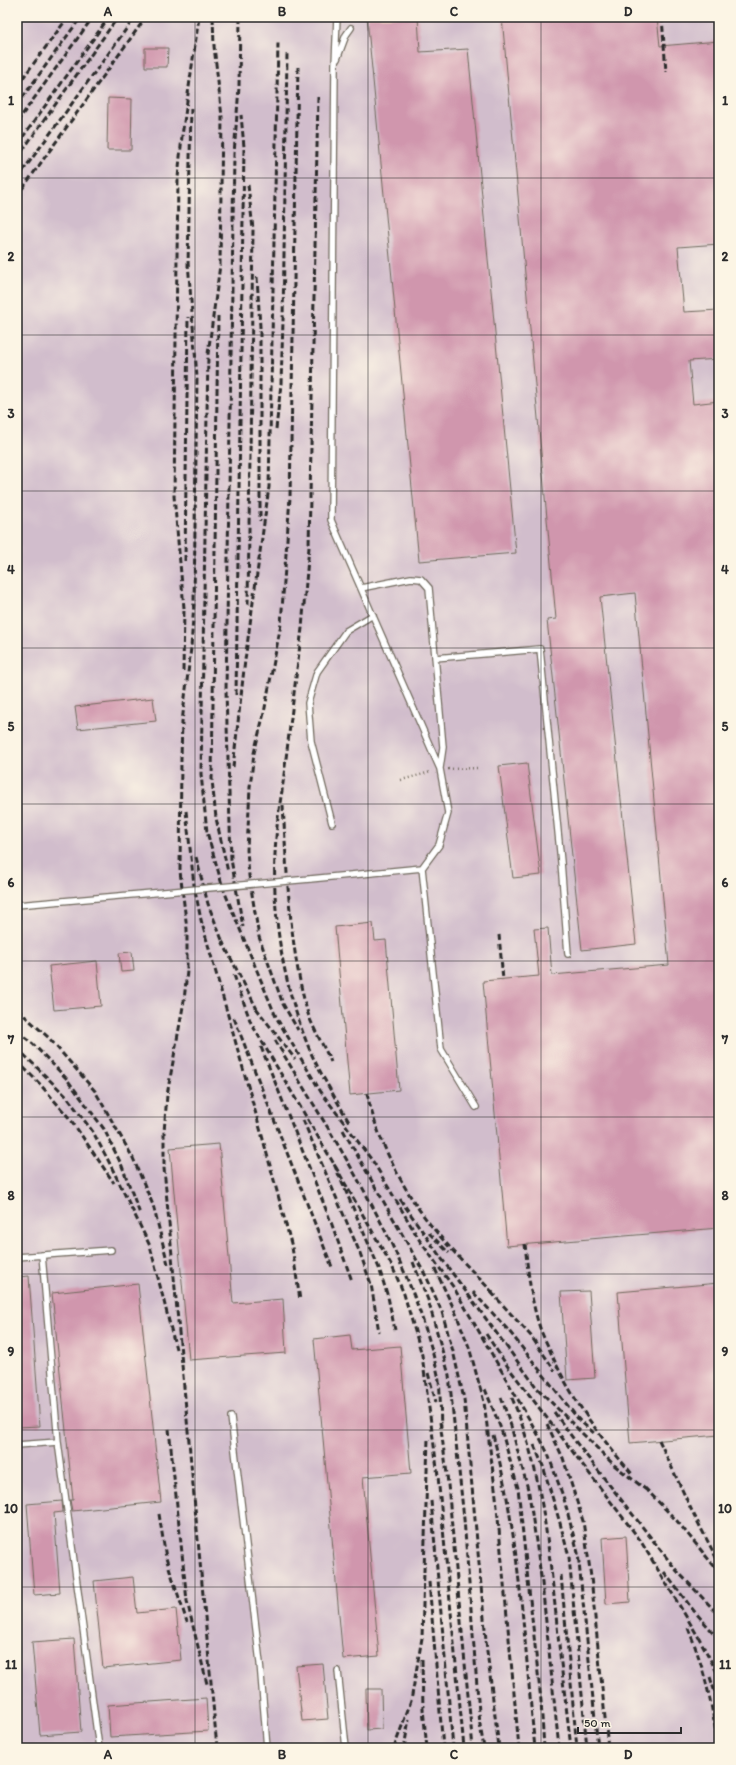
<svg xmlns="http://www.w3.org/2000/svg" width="736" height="1765" font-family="Itim,sans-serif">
<rect width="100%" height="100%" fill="#fcf5e5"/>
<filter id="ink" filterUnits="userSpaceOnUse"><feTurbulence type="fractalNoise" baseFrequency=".025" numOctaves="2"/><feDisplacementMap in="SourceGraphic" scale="8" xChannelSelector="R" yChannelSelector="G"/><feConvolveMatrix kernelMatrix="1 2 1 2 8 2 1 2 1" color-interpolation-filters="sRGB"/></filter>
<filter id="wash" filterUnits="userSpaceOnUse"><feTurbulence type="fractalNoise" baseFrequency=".012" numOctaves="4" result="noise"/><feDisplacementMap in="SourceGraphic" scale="16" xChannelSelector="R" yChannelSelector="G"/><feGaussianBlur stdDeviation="0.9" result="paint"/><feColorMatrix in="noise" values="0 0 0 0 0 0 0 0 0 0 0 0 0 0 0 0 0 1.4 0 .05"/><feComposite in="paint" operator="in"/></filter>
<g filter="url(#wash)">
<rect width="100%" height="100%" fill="#f0dcba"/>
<!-- industrial -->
<path fill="#d1bdcc" d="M17,17H719V1748H17Z"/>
<g id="blocks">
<!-- building -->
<path fill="#d096ad" d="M367,17H418L420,52L468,49L516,553L419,561Z
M502,17H657L660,46L719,41V244L678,247L684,312L719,310V359L689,361L693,404L719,401V1228L507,1246L483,981L539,976L534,929L548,928L552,975L669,965L635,593L600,597L636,944L582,950L547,620L556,619Z
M145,48H168L167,67H145Z
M108,98L132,99L131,150H107Z
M153,698L156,721L78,729L75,707Z
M527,763L541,875L513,878L499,766Z
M373,923L375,941L386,940L399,1090L350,1095L335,927Z
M132,952L134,971L121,972L119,953Z
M97,961L101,1006L54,1010L49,966Z
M219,1144L233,1303L283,1299L286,1353L189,1360L170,1148Z
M29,1276L40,1426L17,1427V1277Z
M719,1283V1435L630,1443L618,1292Z
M138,1284L161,1502L72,1511L70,1500H73L52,1293Z
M589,1291L595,1378L567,1380L561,1292Z
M350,1335L352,1350L400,1346L411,1473L363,1477L379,1656L343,1659L314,1339Z
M62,1501L63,1512L54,1513L60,1593L34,1595L27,1504Z
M626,1536L630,1602L606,1604L602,1538Z
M133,1577L137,1613L176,1609L181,1660L103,1668L94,1581Z
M74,1639L81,1732L40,1735L32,1642Z
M323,1664L328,1719L302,1721L296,1666Z
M366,1689H381L382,1729L367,1730Z
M206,1698L208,1731L110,1737L108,1705Z"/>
</g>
</g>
<g filter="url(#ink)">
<use href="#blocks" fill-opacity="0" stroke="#70695d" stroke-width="1"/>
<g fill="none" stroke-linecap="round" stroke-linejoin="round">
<defs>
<path id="lane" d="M337,59L346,35L351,28
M361,588L411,578L421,579L429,588L443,747L440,768
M435,658L540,649L561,862L568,954
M332,823L311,741L308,703L317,672L346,631L373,615
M422,868L441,1049L476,1107
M310,879L422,868L439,845L448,813L440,769L331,520L335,65L337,17
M17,905L164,892
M17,1257L111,1250
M231,1417L260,1663L267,1748
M58,1442L99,1748
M17,1445L58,1442L42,1255
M338,1671L346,1748"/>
</defs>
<!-- lane casing -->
<use href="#lane" stroke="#70695d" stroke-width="8"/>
<!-- path -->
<path stroke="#70695d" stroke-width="2.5" stroke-dasharray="1 3" stroke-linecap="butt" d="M448,769L479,768
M401,780L431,772"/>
<!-- lane -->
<use href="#lane" stroke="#fff" stroke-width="5.5"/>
<!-- rail -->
<path stroke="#2b2b2b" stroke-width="3" stroke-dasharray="6 3" stroke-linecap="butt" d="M213,17L214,46L222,117L220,265L208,354L201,774L207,832L223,888L276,1017L321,1092L374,1163L420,1241L454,1288L540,1438L548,1454L564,1499L578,1553L598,1748
M240,17L239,87L234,154L226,691L231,859L243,927
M662,17L666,72
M298,67L290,497L281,624L264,713L254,753L250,787L247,850L249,876L259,937L283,1004L298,1030
M17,86L68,17
M318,97L309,547L302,628L282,791C266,880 276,970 311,1053C322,1077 336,1099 349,1122
M17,105L81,17
M17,122L93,17
M17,145L109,17
M17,158L118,17
M17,179L135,17
M248,185L253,229L248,605
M17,196L146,17
M188,262L197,377L194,602L191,648L182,722L181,759L180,871L187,929V971L184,1001L167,1095L164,1132V1168L217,1748
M188,267L191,105
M257,277L260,327V521
M218,316L212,780L216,818L228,872
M276,429L281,384L283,321L287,54
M185,561L188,317
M183,671L184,608L174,496L178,178L182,136L199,17
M236,695L244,147L241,115
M233,767L245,660L269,487L278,43
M283,805C287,872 289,942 306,1007C311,1026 323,1044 331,1062
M186,811L194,885L201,920L261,1132L292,1247L300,1300
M196,857L208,904L224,945
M499,935L503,980
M222,941L259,1013
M234,975L251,1023L334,1164
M256,1008L295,1059
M17,1009L49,1038L95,1091L133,1158L153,1205L168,1264
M234,1018L332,1267
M17,1031L33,1044L66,1078L104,1129L122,1166L140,1214
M275,1040C338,1147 411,1252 438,1375C441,1391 440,1410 441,1427
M261,1047L331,1222L352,1281
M17,1048L67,1097L93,1132L108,1160L150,1246L176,1349
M17,1061L39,1083L71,1120L114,1183
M367,1093C375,1131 393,1169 414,1202C436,1236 468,1266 496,1296
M303,1120L360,1253L371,1284L379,1332
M343,1130L427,1278L442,1312L454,1355L464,1399L487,1651L499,1748
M400,1199L439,1255L537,1388L614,1465L649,1492
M429,1233L449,1253
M525,1244C528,1272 531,1301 540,1328C543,1337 548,1345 551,1353C572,1400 600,1437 633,1475
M413,1262L428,1300L449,1375L464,1519L480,1725L484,1748
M435,1269L455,1311L469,1347L484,1402L496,1496L519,1748
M473,1292L509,1331L579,1420L595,1434
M491,1292L531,1336L555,1371
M395,1330L388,1297L379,1268L334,1164L392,1266L404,1294L422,1355L438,1476L464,1748
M486,1334L508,1367L640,1540L699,1638L719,1676
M428,1373L436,1402
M485,1389L501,1429L518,1488L541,1701L544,1748
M501,1397L511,1426L529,1493L542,1583L559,1748
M512,1398C541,1467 548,1541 556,1615C560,1659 566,1704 571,1748
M554,1412L575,1441L677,1571L719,1615
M440,1422L447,1474L473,1748
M547,1424L563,1458L583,1521L591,1577L608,1748
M169,1429L187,1601L207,1684
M493,1435C520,1536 524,1644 535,1748
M659,1440L691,1509L719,1563
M534,1445L543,1466L560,1523L569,1557L587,1748
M645,1488L677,1521L719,1572
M431,1501L453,1748
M159,1514L166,1558L187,1622
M664,1572L694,1611L719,1639
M561,1575L577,1748
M429,1582L443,1748
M688,1628C704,1667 713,1707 718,1748
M422,1660L423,1709L427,1748
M710,1677L719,1705
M394,1748L411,1701L422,1638L428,1438
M404,1748L409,1719"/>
<defs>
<path id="lane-bridge" d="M164,892L310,879"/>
</defs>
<!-- lane-bridge casing -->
<use href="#lane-bridge" stroke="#70695d" stroke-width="8" stroke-linecap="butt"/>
<!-- lane-bridge -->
<use href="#lane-bridge" stroke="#fff" stroke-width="5.5"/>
</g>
</g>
<!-- grid -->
<path fill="none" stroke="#2b2b2b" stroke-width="1" stroke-opacity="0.55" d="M195,17V1748M368,17V1748M541,17V1748M17,178H719M17,335H719M17,491H719M17,648H719M17,804H719M17,961H719M17,1117H719M17,1274H719M17,1430H719M17,1587H719"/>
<!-- margin -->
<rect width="736" height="1765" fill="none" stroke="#fcf5e5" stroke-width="44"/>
<!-- scale -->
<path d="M578 1727v6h103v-6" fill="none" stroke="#2b2b2b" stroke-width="2"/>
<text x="584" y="1727" font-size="12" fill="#2b2b2b" stroke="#fcf5e5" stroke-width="3" paint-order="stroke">50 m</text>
<rect x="22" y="22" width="692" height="1721" fill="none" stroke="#2b2b2b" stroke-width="1.5"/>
<g font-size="13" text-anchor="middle" font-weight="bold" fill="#2b2b2b">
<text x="108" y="16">A</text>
<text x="282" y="16">B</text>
<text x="454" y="16">C</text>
<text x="628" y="16">D</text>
<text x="11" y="105">1</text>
<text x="725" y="105">1</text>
<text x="11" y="261">2</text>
<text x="725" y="261">2</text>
<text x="11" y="418">3</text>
<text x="725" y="418">3</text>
<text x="11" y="574">4</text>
<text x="725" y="574">4</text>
<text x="11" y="731">5</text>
<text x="725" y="731">5</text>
<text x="11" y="887">6</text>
<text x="725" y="887">6</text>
<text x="11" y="1044">7</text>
<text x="725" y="1044">7</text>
<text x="11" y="1200">8</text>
<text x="725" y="1200">8</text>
<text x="11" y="1356">9</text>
<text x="725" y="1356">9</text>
<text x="11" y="1513">10</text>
<text x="725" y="1513">10</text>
<text x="11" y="1669">11</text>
<text x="725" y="1669">11</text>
<text x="108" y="1759">A</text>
<text x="282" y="1759">B</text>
<text x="454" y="1759">C</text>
<text x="628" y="1759">D</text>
</g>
</svg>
